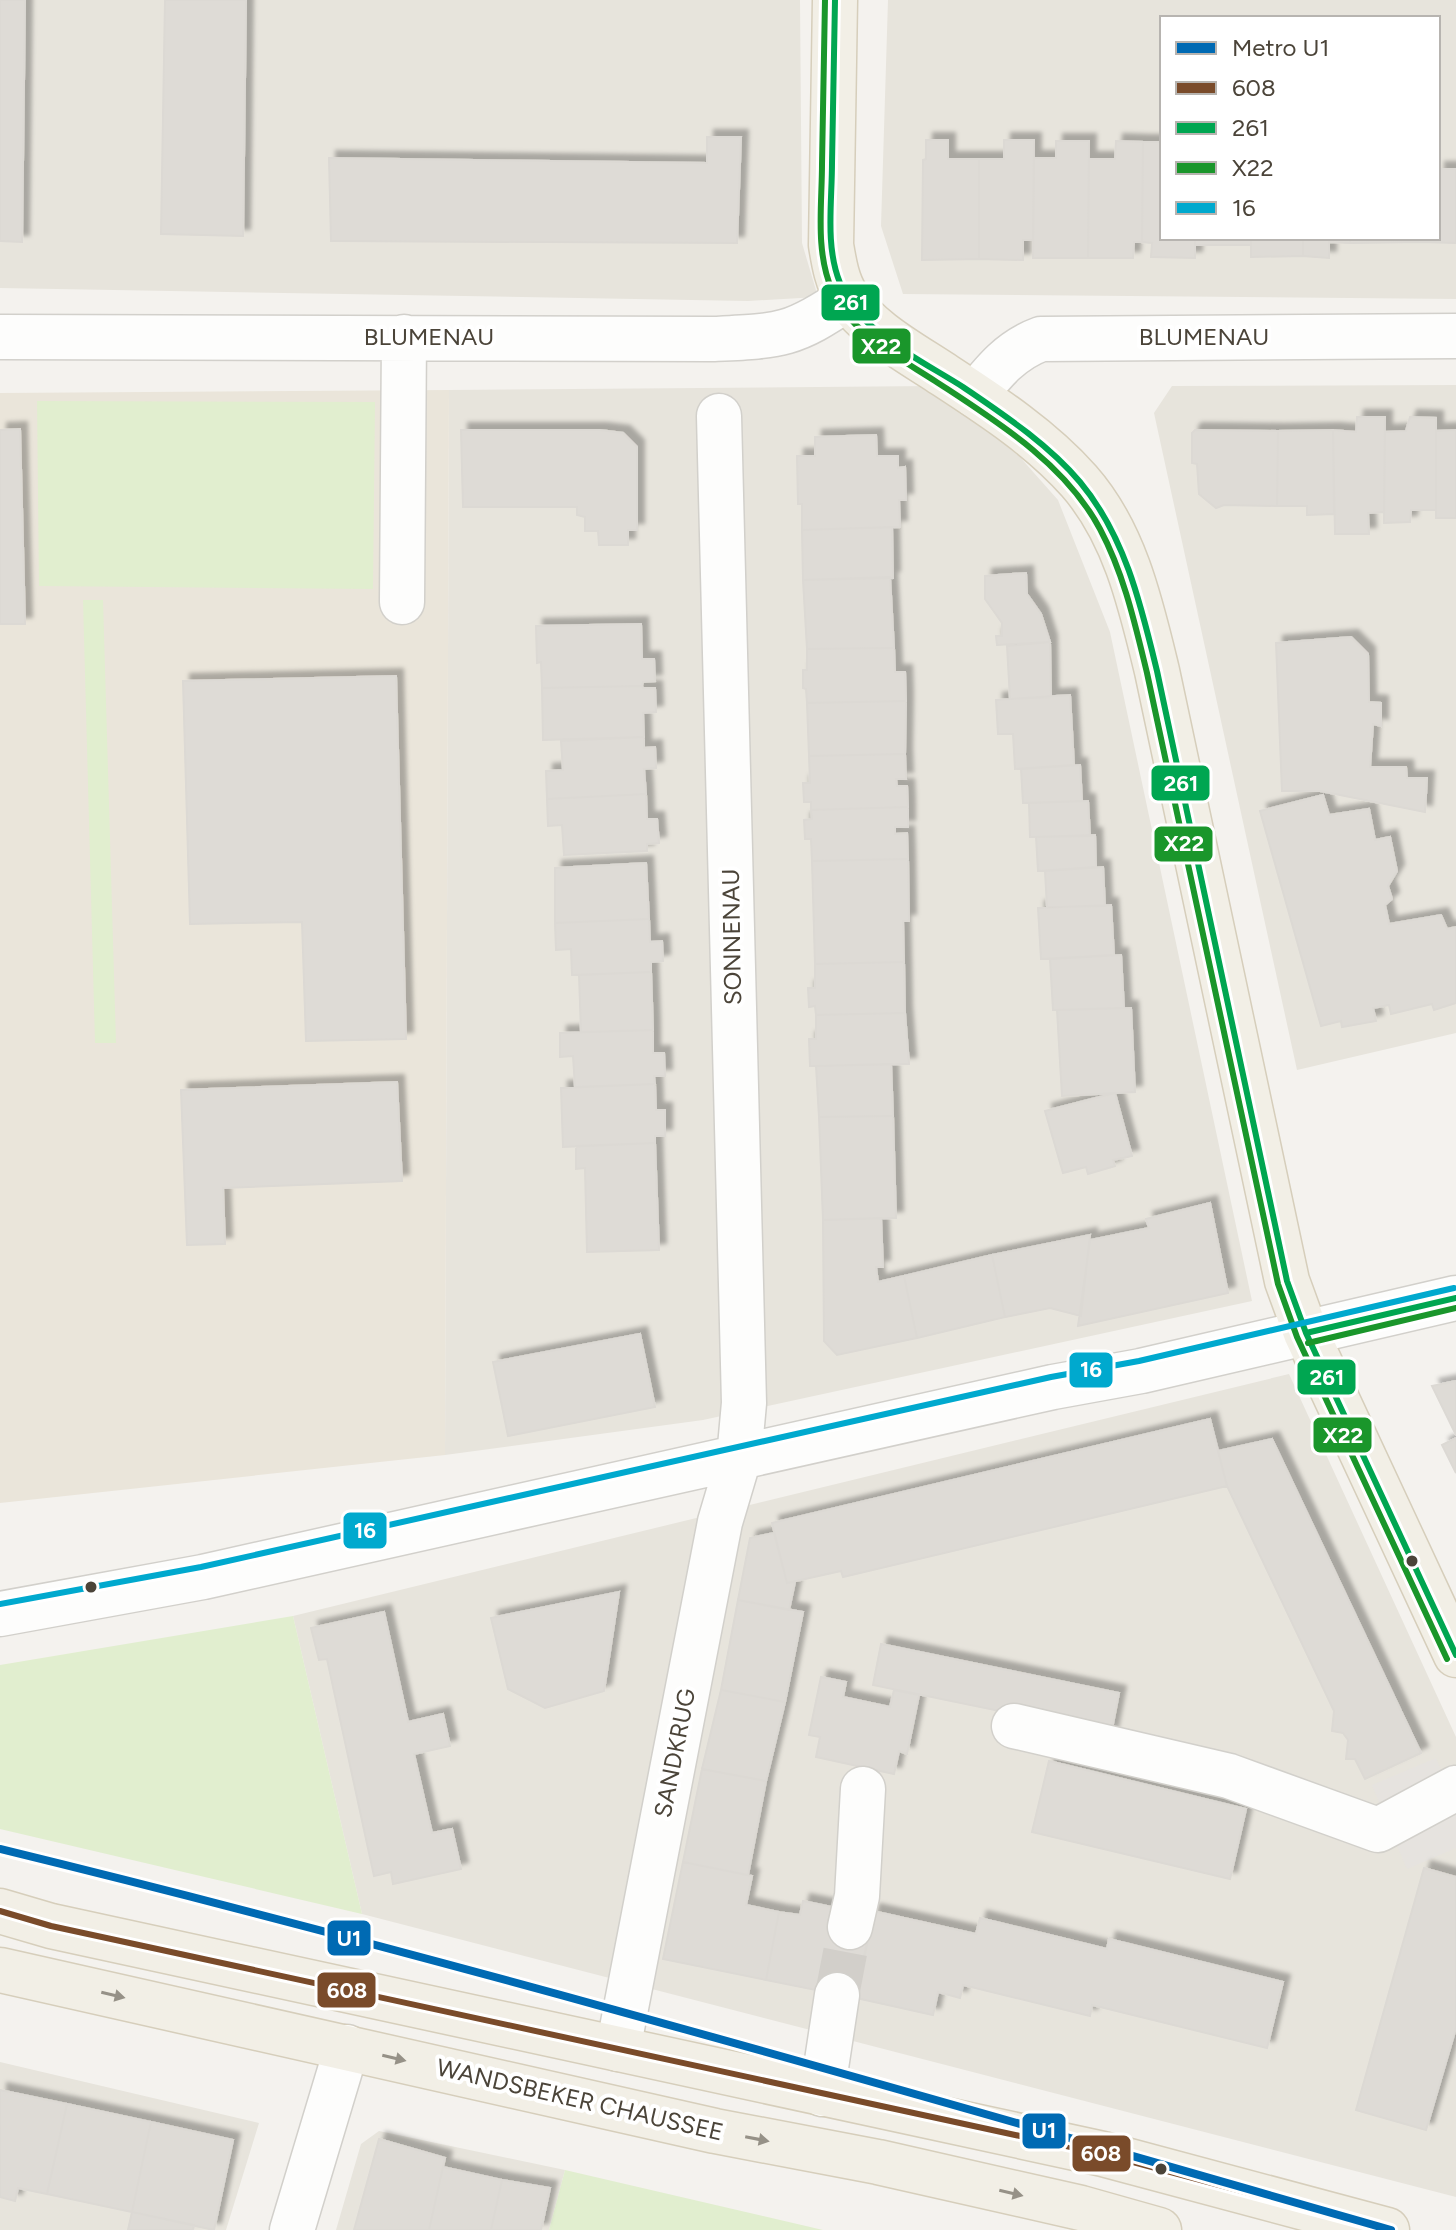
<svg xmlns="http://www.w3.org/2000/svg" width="1456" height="2230" font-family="Figtree,sans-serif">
<defs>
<filter id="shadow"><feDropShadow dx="7" dy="-7" stdDeviation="2" flood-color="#0004"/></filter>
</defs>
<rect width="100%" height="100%" fill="#f4f2ee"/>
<!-- residential -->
<path fill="#e7e4dc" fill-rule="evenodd" d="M0,0H800L802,243L818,297L748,301L0,288Z
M888,0H1456V299L903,294L881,226ZM1162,18H1438V238H1162Z
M1456,385V1033L1297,1070L1154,413L1172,386Z
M931,386L1019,456L1058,500L1110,632L1252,1301L703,1420L445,1455L449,390Z
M1289,1374L1456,1737V2197L362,1914L293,1616Z
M0,2062L259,2123L226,2230H0Z
M379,2131L565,2170L549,2230H336L361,2144Z"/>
<!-- education -->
<path fill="#eae5da" d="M449,390L445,1455L0,1503V393Z"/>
<!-- green -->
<path fill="#e1eecf" d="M37,401L375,402L373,589L39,586Z
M83,600H103L116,1043H95Z
M293,1616L362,1914L0,1829V1665Z
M565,2170L823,2230H549Z"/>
<!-- parking -->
<path fill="#e6e3df" d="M1436,1758L1456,1806V1848L1407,1869L1372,1785Z"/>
<!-- building -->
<path fill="#dedbd6" stroke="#dcd9d4" stroke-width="2" filter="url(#shadow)" d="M0,0H25L22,242L0,241Z
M165,0H246L243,236L161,234Z
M707,137H741L737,243L331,241L329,158L707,163Z
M926,140H948V159H979V259L922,260L923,160L926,159Z
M1004,140H1034L1033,240H1023V260L979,259V159H1004Z
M1056,141H1089L1088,258H1033L1034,158H1056Z
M1116,141L1143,142L1142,242H1134L1133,258H1088L1089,159H1115Z
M1143,142H1162V238H1195V258L1151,257L1152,243L1142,242Z
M1438,169H1456V243L1421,242L1420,238H1438Z
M1195,238H1251V245H1195Z
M1251,238H1303V256L1251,257Z
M1303,238H1350V243L1329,242V258L1303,256Z
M1350,238H1420L1421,242L1350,243Z
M1357,417H1385L1384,512L1368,513L1369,534H1335L1333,430L1356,432Z
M1410,417L1436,418V510H1411L1410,522L1384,523L1385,432L1406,431Z
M20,429L25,624H0V430Z
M461,430H600L623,433L637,447V530H628V545H599L598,531H585V517L577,515V507H463Z
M1195,430L1278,431L1277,506L1224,505L1216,508L1199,494L1197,464L1192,463V433Z
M1333,430L1334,514L1307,515V506H1277L1278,431Z
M1456,430V518H1436V431Z
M876,435L877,456H898V468L905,467L906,500H899L900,527L802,530V504H798L797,456H815V437Z
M892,527L893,578L803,580L802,530Z
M1026,573L1027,594L1041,614L1050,642L997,645L996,636H1002V623L985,599V576Z
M890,577L894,648L807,649L803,580Z
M641,624L642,659H654L655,681L643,682L642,686L542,688L541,662L537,663L536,626Z
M1351,637L1368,654L1369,702L1381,703V726L1373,724L1370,767H1406L1407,778H1427L1425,812L1320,791H1282L1276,643Z
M1050,642L1051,697L1010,699L1007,646Z
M894,648L895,672H905L906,701L807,703L806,689L803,688V670H807V649Z
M396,676L406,1039L306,1041L302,922L190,924L183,681Z
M642,686L643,688H655L656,712L643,713L644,737L543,740L542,688Z
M1070,695L1074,765L1015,769L1013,734H998L996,700Z
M906,701L905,754L809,756L807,703Z
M644,737V748L655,747L656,768L644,769L646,794L547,799L546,771L563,770L561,741Z
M905,754L906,779H896L897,786H907L908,807L811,810V802H804L803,783H810L809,756Z
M1080,765L1082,801L1023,803L1021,769Z
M646,794L647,819H657L659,843L647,844V851L564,855L562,825L548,826L547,799Z
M1323,795L1329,815L1369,809L1375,840L1390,837L1397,871L1388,886L1392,899L1385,905L1389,924L1441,915L1447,929L1456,927V1003L1434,1010L1432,1004L1391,1014L1389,1005L1373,1008L1376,1021L1342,1027L1341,1021L1321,1026L1260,811Z
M1088,801L1090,836L1030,837L1029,803Z
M908,807V827H895V834L907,833L908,859L812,861L811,839H805L804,820L812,819L811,810Z
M1095,835L1096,867L1038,871L1036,837Z
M908,859L909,921H903L904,962L815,964L812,861Z
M646,863L649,919L555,923V868Z
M1103,867L1105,906L1047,907L1045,871Z
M1111,905L1114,955L1041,959L1038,908Z
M649,919L650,942L662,941L663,961L651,962V972L572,975L571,949L556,950L555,923Z
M1121,955L1124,1008L1053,1010L1050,959Z
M904,962L905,1013L816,1015L815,1006L809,1007L808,988H815V964Z
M651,972L653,1030L581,1032L579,975Z
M1131,1008L1135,1092L1062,1096L1057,1010Z
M905,1013L909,1064L810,1066L809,1039H816V1015Z
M653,1030V1053H664L665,1076H654L655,1084L575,1087L573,1056L560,1057V1033Z
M891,1064L893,1116L819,1117L816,1066Z
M397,1082L402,1181L223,1188L225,1244L187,1245L181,1090Z
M655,1084L656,1110H665V1136H655V1143L563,1147L561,1088Z
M1115,1093L1132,1156L1113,1160L1115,1166L1088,1174L1086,1167L1063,1173L1045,1111Z
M893,1116L896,1218L823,1220L819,1117Z
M655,1143L659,1250L587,1252L585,1168L576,1169V1146Z
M1210,1203L1228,1293L1078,1326L1090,1240L1149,1228L1146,1219Z
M881,1218L883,1267H876L878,1282L904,1276L917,1338L837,1355L824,1341L823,1220Z
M1090,1235L1081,1316L1050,1308L1005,1317L992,1255Z
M992,1255L1005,1317L917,1338L904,1276Z
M640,1334L655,1407L508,1436L493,1362Z
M1456,1381V1435L1432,1386Z
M1210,1419L1227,1486L843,1577L841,1571L787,1583L772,1523Z
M1456,1438V1473L1442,1445Z
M1272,1439L1421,1753L1365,1779L1355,1759H1346L1348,1740L1343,1733L1332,1731L1334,1711L1227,1486L1218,1451Z
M774,1533L787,1583L795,1582L789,1610L738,1600L750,1538Z
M619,1592L604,1691L545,1708L508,1689L491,1618Z
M738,1600L803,1612L785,1702L721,1690Z
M384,1612L408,1722L443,1714L450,1746L414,1754L432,1833L452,1829L461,1869L393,1884L391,1872L374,1876L327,1659L319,1660L311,1628Z
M881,1644L1119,1693L1111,1734L873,1685Z
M821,1677L846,1682L843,1697L890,1707L894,1690L919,1695L907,1754L899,1751L894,1774L816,1757L820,1737L809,1735Z
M721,1690L785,1702L766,1781L702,1769Z
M1049,1761L1246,1809L1230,1879L1032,1832Z
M702,1769L766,1781L748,1875L683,1862Z
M683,1862L752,1876L746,1905L779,1912L766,1980L663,1959Z
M1424,1868L1456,1877V2028L1426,2130L1356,2110Z
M803,1901L832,1907L828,1922L870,1930L856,1998L766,1980L779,1912L800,1915Z
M873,1911L976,1934L980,1918L1107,1949L1109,1939L1283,1982L1267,2048L1092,2005L1090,2016L963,1985L960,1998L938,1992L933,2015L856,1998Z
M0,2090L67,2104L47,2194L18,2188L15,2201L0,2197Z
M67,2104L151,2122L132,2212L47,2194Z
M151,2122L233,2140L214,2230L132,2212Z
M379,2139L445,2158L429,2230H354Z
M443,2167L502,2180L491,2230H429Z
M502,2180L550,2188L541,2230H491Z
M132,2212L194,2225L193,2230H128Z"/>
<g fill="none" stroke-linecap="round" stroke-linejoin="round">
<!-- minor-tunnel -->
<path stroke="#d2cfca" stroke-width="44" stroke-dasharray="44 22" stroke-linecap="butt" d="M837,1995L850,1927"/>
<defs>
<path id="minor" d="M0,337L714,339C780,336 793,336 848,298
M975,395C994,371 1011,350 1041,339L1456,336
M402,602L404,337
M0,1614L203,1577L1053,1387L1141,1371L1456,1298
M1014,1726L1229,1776L1378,1830L1456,1788
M850,1927L857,1896L863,1789
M618,2049L720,1522L739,1458L744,1403L719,416
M822,2094L837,1995
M292,2230L347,2047"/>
<path id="major" d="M835,0L831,245C834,263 837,282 847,297C868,330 909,352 941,373C990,405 1040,437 1079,481C1125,533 1141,605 1157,671L1287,1281L1306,1333L1456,1655
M0,1911L51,1926L1103,2154L1387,2230
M0,1970L715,2131L878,2162L1081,2208L1159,2230"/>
</defs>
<!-- minor casing -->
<use href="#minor" stroke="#d2d0cb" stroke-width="47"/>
<!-- major casing -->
<use href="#major" stroke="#d6cebb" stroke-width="47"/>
<!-- minor -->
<use href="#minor" stroke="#fdfdfc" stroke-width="44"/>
<!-- major -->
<use href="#major" stroke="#f2efe6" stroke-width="44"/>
<defs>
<path id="bus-1" d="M0,1911L51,1926L1103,2154L1387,2230"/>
<path id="bus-2" d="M835,0C834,54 833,109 832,163C832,203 825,246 840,283C860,333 921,360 963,387C1004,415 1048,444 1080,482C1125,536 1141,605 1157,671L1287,1281L1306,1333L1456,1655
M1306,1333L1456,1298"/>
<path id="bus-3" d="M825,0C824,55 823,109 822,164C822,205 815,251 832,290C850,333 898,357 935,381C996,421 1065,463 1100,529C1124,574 1135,624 1147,673L1278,1284L1297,1337L1447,1659
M1308,1343L1456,1308"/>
<path id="bus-4" d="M0,1604L201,1567L1051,1377L1139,1361L1454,1288"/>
</defs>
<!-- bus-1 casing -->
<use href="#bus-1" stroke="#fff" stroke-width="12"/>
<!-- bus-2 casing -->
<use href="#bus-2" stroke="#fff" stroke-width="12"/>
<!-- bus-3 casing -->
<use href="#bus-3" stroke="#fff" stroke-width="12"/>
<!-- bus-4 casing -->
<use href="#bus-4" stroke="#fff" stroke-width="12"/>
<!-- bus-1 -->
<use href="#bus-1" stroke="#7a4b2a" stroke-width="6"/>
<!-- bus-2 -->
<use href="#bus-2" stroke="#00a651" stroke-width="6"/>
<!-- bus-3 -->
<use href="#bus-3" stroke="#1a962b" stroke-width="6"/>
<!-- bus-4 -->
<use href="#bus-4" stroke="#00a9ce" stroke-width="6"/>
<defs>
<path id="metro-1" d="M0,1849C467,1963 929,2098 1391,2230"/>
</defs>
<!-- metro-1 casing -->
<use href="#metro-1" stroke="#fff" stroke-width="14"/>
<!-- metro-1 -->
<use href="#metro-1" stroke="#006ab3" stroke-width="8"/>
</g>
<!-- one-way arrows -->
<defs><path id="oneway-solid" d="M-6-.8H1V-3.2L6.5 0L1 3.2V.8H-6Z" transform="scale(2)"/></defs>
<g fill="#969187">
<use href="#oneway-solid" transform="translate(113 1995) rotate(13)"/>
<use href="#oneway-solid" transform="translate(394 2058) rotate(13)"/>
<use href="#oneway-solid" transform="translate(757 2139) rotate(11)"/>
<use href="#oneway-solid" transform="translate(1011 2193) rotate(13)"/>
</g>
<!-- markers -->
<g fill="#4b4439" stroke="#fff" stroke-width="3">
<circle cx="1412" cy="1561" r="7"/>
<circle cx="91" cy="1587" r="7"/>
<circle cx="1161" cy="2169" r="7"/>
</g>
<g text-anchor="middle" stroke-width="8" stroke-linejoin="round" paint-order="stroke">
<!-- street labels -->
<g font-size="24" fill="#4b4439" stroke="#fff">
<text x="429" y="345">BLUMENAU</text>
<text x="1204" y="345">BLUMENAU</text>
<text transform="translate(732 937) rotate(-91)" y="8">SONNENAU</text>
<text transform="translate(675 1753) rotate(-79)" y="8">SANDKRUG</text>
<text transform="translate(580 2100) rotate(13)" y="8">WANDSBEKER CHAUSSEE</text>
</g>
</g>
<g stroke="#fff" stroke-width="3">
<rect x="820" y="283" width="61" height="39" rx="8" fill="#00a651"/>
<rect x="851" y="327" width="61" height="38" rx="8" fill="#1a962b"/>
<rect x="1150" y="764" width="61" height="38" rx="8" fill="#00a651"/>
<rect x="1153" y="825" width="61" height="38" rx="8" fill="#1a962b"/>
<rect x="1068" y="1351" width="46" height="38" rx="8" fill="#00a9ce"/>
<rect x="1296" y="1358" width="61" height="38" rx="8" fill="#00a651"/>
<rect x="1312" y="1416" width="61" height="38" rx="8" fill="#1a962b"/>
<rect x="342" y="1511" width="46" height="39" rx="8" fill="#00a9ce"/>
<rect x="326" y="1919" width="46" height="38" rx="8" fill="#006ab3"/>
<rect x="316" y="1971" width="61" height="38" rx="8" fill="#7a4b2a"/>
<rect x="1021" y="2112" width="46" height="38" rx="8" fill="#006ab3"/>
<rect x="1071" y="2134" width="61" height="39" rx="8" fill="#7a4b2a"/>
</g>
<g font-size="22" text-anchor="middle" font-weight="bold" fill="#fff">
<text x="851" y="310">261</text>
<text x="881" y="354">X22</text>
<text x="1181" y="791">261</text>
<text x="1184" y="851">X22</text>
<text x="1091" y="1377">16</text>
<text x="1327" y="1385">261</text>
<text x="1343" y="1443">X22</text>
<text x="365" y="1538">16</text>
<text x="349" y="1946">U1</text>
<text x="347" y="1998">608</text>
<text x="1044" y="2138">U1</text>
<text x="1101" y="2161">608</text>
</g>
<!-- legend -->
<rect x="1160" y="16" width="280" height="224" fill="#ffffff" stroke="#b7b4b0" stroke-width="2"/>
<rect x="1176" y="42" width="40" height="12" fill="#006ab3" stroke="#b7b4b0" stroke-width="2"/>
<text x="1232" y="56" font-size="24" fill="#4b4439">Metro U1</text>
<rect x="1176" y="82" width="40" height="12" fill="#7a4b2a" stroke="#b7b4b0" stroke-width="2"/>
<text x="1232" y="96" font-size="24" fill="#4b4439">608</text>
<rect x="1176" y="122" width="40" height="12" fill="#00a651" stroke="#b7b4b0" stroke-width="2"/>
<text x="1232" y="136" font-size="24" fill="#4b4439">261</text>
<rect x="1176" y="162" width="40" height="12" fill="#1a962b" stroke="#b7b4b0" stroke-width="2"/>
<text x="1232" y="176" font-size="24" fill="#4b4439">X22</text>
<rect x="1176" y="202" width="40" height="12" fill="#00a9ce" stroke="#b7b4b0" stroke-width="2"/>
<text x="1232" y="216" font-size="24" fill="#4b4439">16</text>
</svg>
